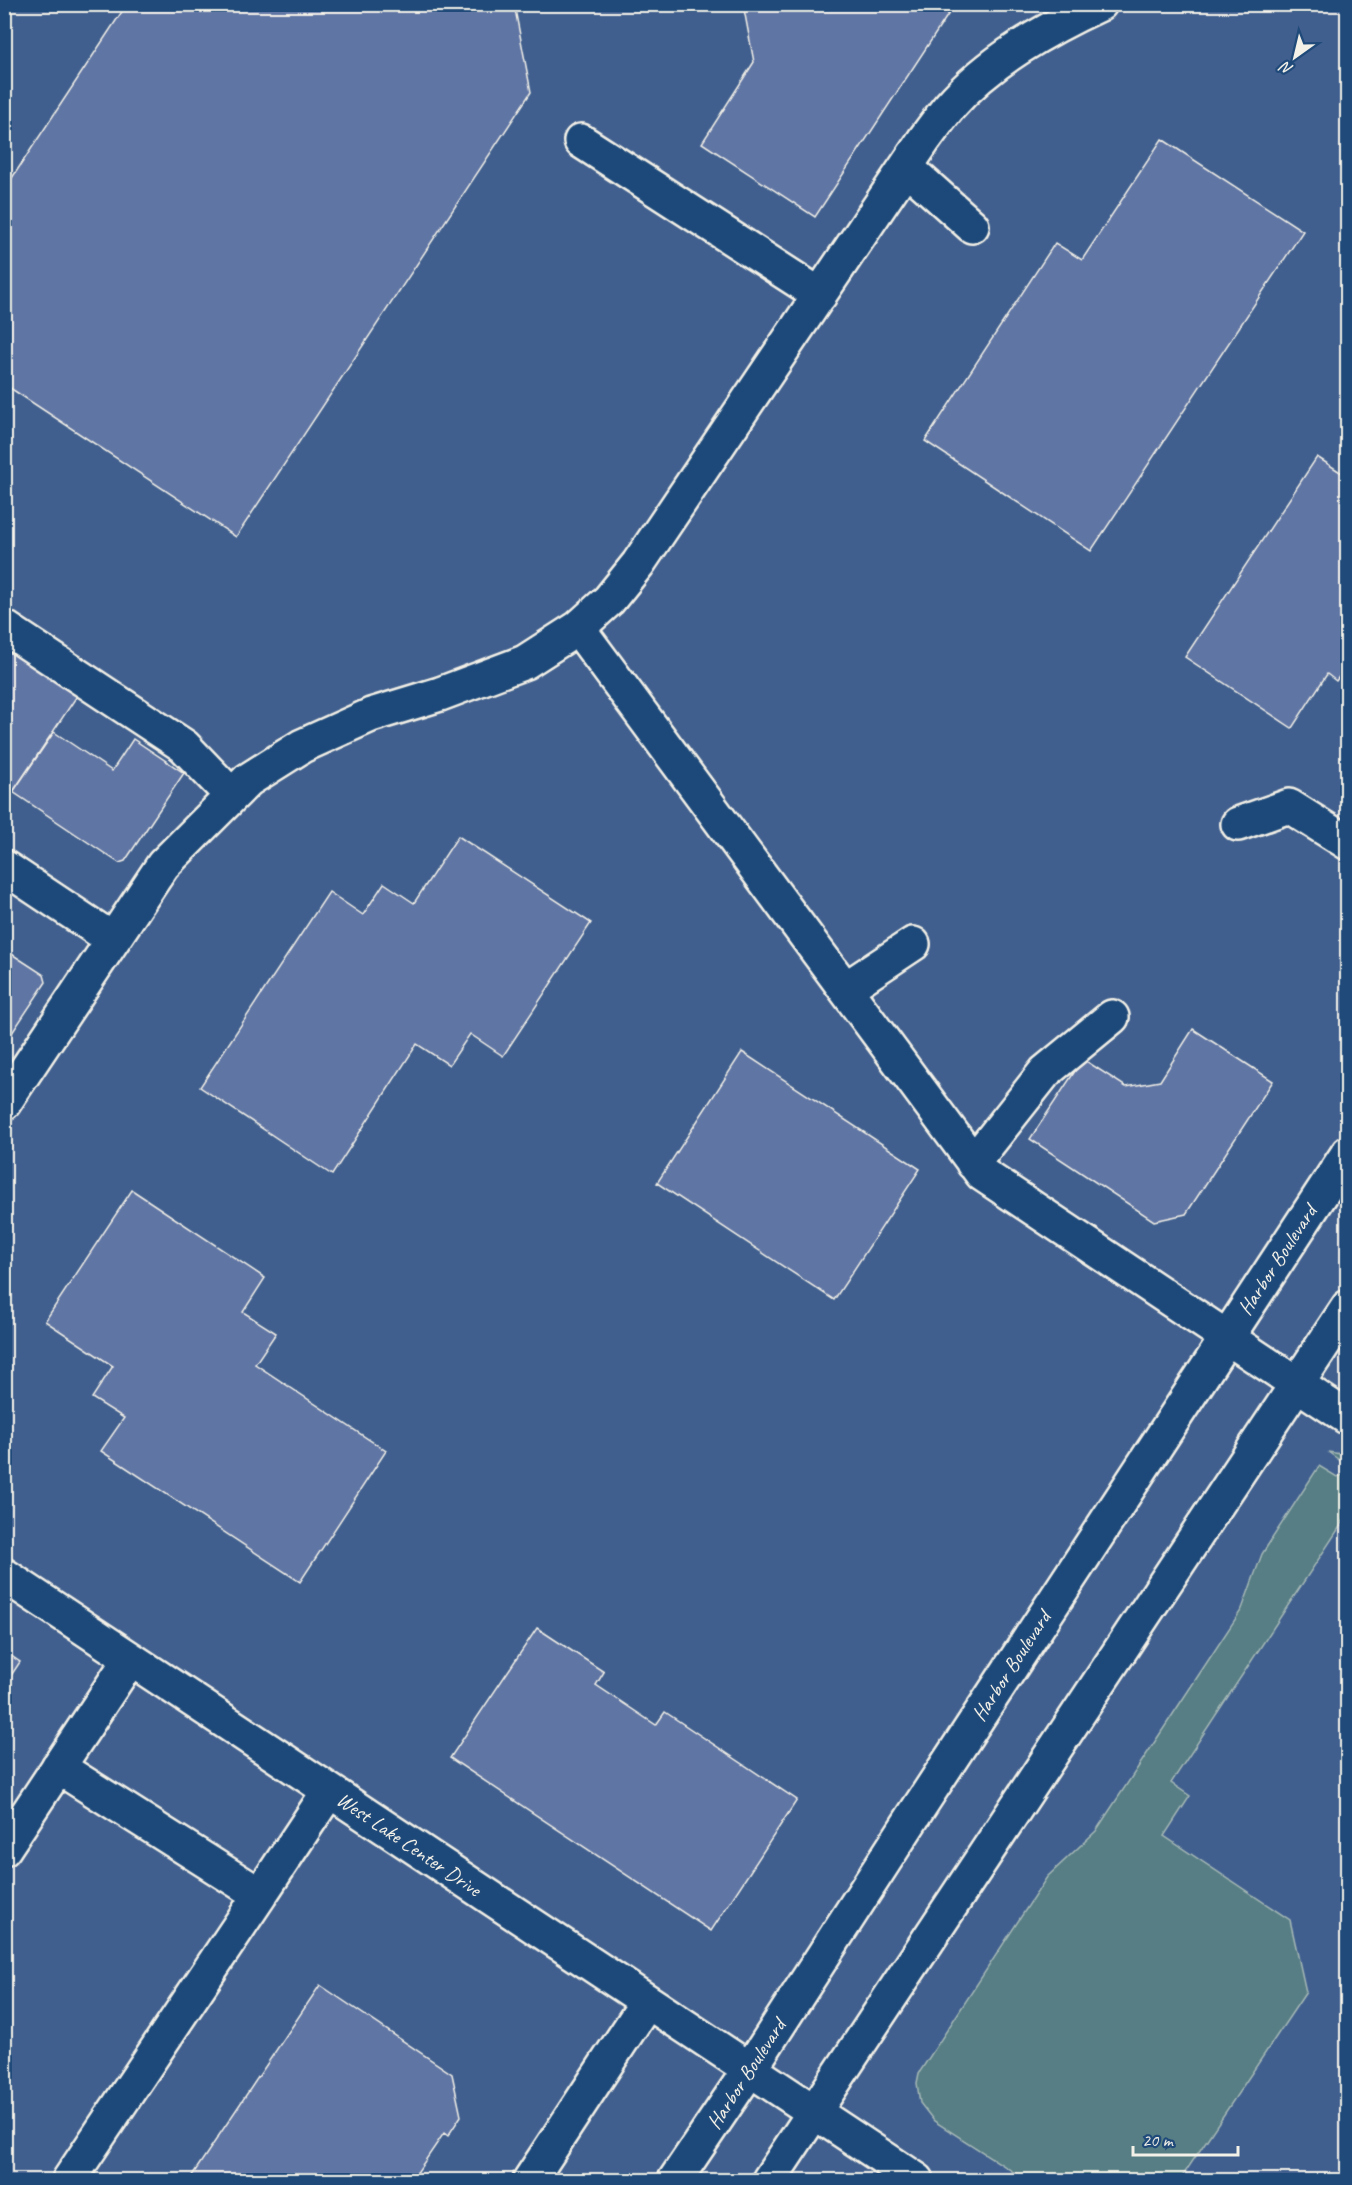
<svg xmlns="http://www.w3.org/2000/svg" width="1352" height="2185" font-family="Caveat,sans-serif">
<rect width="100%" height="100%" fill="#2c5282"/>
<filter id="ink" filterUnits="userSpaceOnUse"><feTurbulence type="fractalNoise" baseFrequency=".0167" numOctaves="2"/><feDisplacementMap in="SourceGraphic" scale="12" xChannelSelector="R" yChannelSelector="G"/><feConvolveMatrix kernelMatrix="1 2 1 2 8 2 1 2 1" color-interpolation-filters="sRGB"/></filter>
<g filter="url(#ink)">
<!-- built -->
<path fill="#3f5f8e" d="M5,5H1347V2180H5Z"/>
<!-- green -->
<path fill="#577e84" stroke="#a6b8b6" stroke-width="1.5" d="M1328,1452L1347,1455V1516L1171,1783L1190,1796L1164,1836L1290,1920L1306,1992L1180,2180H1026L934,2121L920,2103L917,2083L919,2073L1047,1877L1096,1831L1152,1746L1242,1609L1262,1554L1319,1466L1337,1477L1343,1475L1345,1464Z"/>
<!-- building -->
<path fill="#5f74a4" stroke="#f4f1e8" stroke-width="1.5" d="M127,4H514L531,92L236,537L4,384V190Z
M743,4H955L815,217L702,143L754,62Z
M1162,139L1303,231L1091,551L925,441L1055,243L1082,260Z
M1317,457L1348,477V664L1336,681L1327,674L1292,728L1185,657Z
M4,647L77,696L8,799L4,796Z
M54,732L112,771L133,739L184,773L125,861L119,863L13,792Z
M458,836L591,923L503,1056L470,1034L449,1065L417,1044L332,1175L200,1087L329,892L363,915L384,883L414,903Z
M4,949L44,975L46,982L4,1045Z
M1193,1029L1273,1081L1186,1214L1154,1221L1030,1139L1083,1059L1126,1087L1160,1081Z
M742,1052L920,1169L834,1300L657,1183Z
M132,1190L265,1278L243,1312L276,1333L255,1364L386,1451L300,1582L101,1451L124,1418L92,1398L113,1366L45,1321Z
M537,1628L604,1672L596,1685L656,1725L665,1712L797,1800L711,1931L450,1758Z
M4,1651L20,1662L4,1686Z
M320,1985L452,2074L461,2116L448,2136L444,2133L412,2180H189Z"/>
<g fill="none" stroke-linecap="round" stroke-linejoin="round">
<defs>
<path id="minor" d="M581,141L820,295
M906,167L972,226
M4,627L184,746L232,796
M578,628L982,1174L1348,1418
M1238,824L1289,806L1348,843
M4,867L112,939
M845,989L913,944
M4,1103L163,865L248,780L302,746L371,715L440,694L525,662L578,628L609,600L638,564L924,140C932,129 940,118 949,107C989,61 1046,29 1100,4
M973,1163L1045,1072L1112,1017
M4,1575L917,2180
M58,1767L260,1895L329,1791
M4,1849L130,1659
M69,2180L260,1895
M530,2180L647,2002"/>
<path id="major" d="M675,2180L750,2069L918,1809L1348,1153
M769,2180L1348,1307"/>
</defs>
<!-- minor casing -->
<use href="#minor" stroke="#f4f1e8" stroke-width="38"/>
<!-- major casing -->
<use href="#major" stroke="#f4f1e8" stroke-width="38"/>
<!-- minor -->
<use href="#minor" stroke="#1f4a7a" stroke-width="33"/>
<!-- major -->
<use href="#major" stroke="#1f4a7a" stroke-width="33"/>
</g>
</g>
<g text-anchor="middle" stroke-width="4.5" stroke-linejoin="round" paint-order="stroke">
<!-- street labels -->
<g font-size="21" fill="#f4f1e8" stroke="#1f4a7a">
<text transform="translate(1277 1260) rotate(-57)" y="7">Harbor Boulevard</text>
<text transform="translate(1011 1666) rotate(-57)" y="7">Harbor Boulevard</text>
<text transform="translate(409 1844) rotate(34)" y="7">West Lake Center Drive</text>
<text transform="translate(746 2074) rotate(-57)" y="7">Harbor Boulevard</text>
</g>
</g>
<!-- margin -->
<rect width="1352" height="2185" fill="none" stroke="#1f4a7a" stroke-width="24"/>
<rect x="12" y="12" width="1328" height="2161" fill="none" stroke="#f4f1e8" stroke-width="2" filter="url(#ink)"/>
<!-- north arrow -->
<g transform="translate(1295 57) rotate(214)" stroke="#1f4a7a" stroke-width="4.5" paint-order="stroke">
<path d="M0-4.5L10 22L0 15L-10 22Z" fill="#f4f1e8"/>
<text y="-9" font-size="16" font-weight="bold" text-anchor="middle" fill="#f4f1e8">N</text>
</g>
<!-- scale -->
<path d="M1133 2146v9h105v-9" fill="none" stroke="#f4f1e8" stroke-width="3"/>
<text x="1142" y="2146" font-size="18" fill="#f4f1e8" stroke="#1f4a7a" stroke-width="4.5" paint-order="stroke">20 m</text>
</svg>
